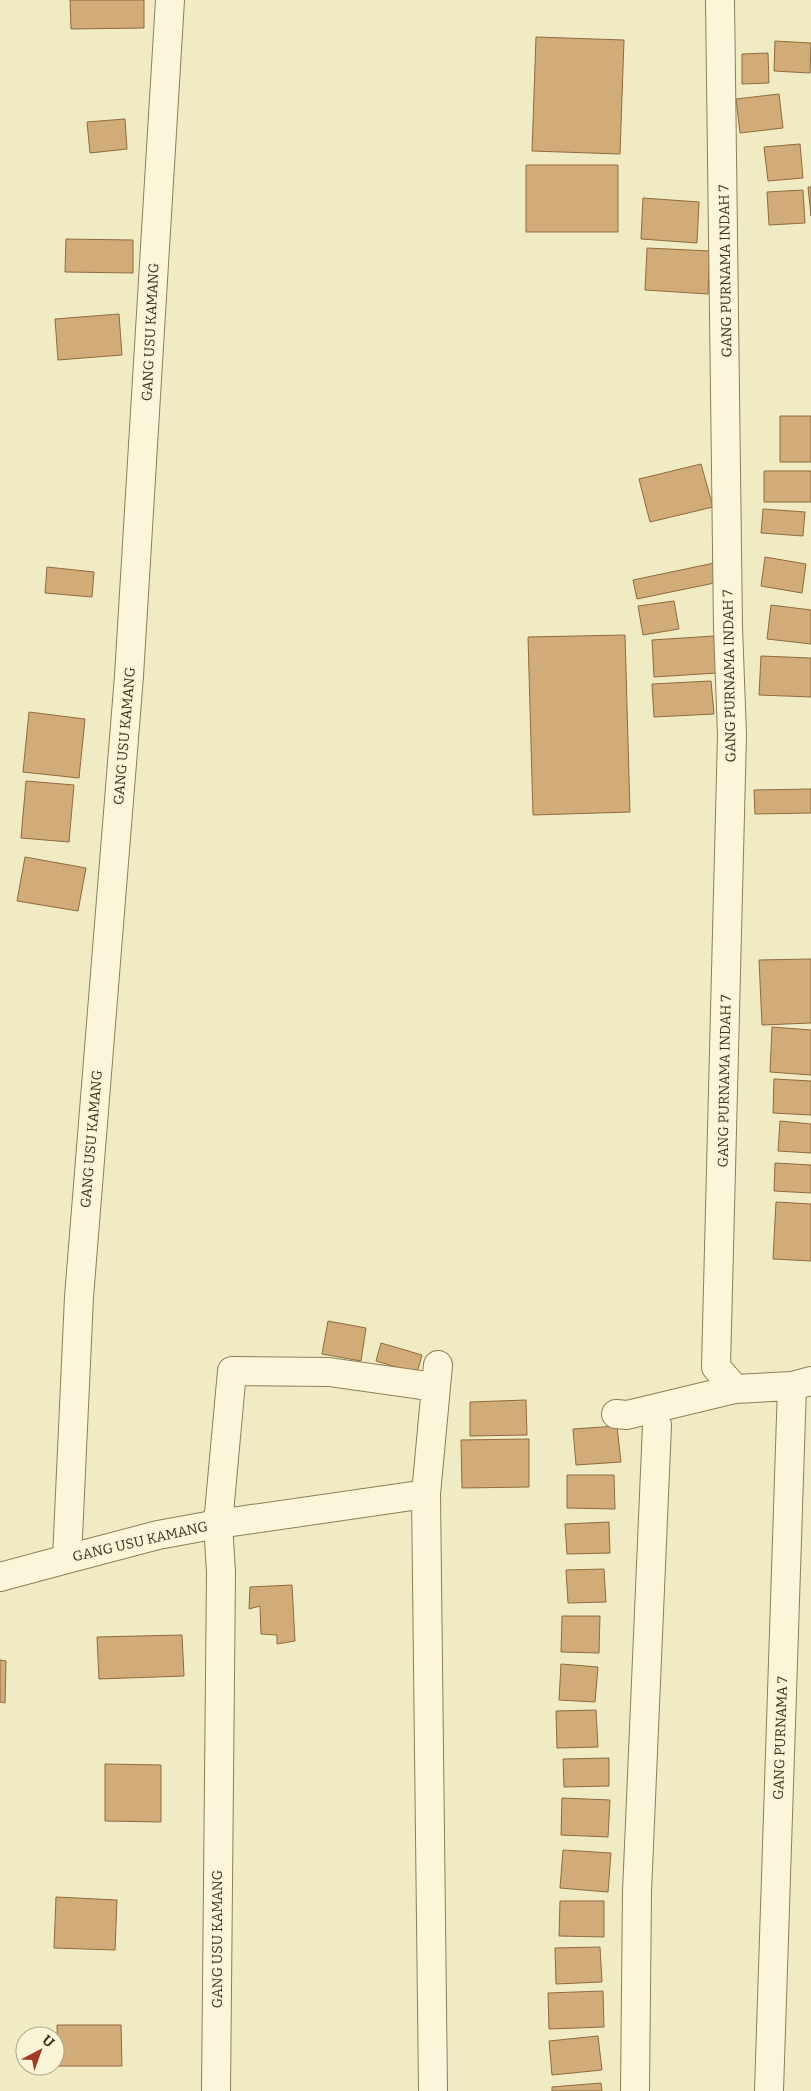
<svg xmlns="http://www.w3.org/2000/svg" width="811" height="2091" font-family="Bitter,serif">
<rect width="100%" height="100%" fill="#f1ebc4"/>
<!-- building -->
<path fill="#d1ac78" stroke="#8e6b3e" d="M70,0H144V28L71,29Z
M536,37L624,40L620,154L532,151Z
M775,41L811,43L810,73L774,71Z
M768,53L769,83L742,84V54Z
M779,94L783,128L740,133L736,99Z
M125,119L127,149L90,153L87,122Z
M800,144L803,178L768,181L764,147Z
M526,165H618V232H526Z
M808,187H811V216Z
M803,190L805,223L769,225L767,192Z
M643,198L699,202L697,243L641,239Z
M66,239L133,240V273L65,272Z
M647,248L710,251L708,294L645,290Z
M119,314L122,355L58,360L55,319Z
M780,416H811V462H780Z
M701,464L713,507L650,522L639,479Z
M764,471H811V502H764Z
M763,509L805,512L803,536L761,533Z
M765,557L806,564L802,593L761,586Z
M719,562L724,581L637,599L633,580Z
M47,567L94,572L92,597L45,593Z
M674,601L679,629L643,635L638,606Z
M771,605L811,610V644L767,639Z
M625,635L630,812L533,815L528,637Z
M714,636L717,673L654,677L652,640Z
M761,656L811,658V697L759,695Z
M711,681L714,714L654,717L652,684Z
M29,712L85,719L79,778L23,772Z
M26,781L74,785L69,842L21,838Z
M811,789V813L755,814L754,790Z
M25,857L86,868L78,911L17,901Z
M811,959V1023L762,1025L759,960Z
M772,1027L811,1030V1075L770,1072Z
M774,1079L811,1081V1115L773,1113Z
M780,1121L811,1124V1153L778,1151Z
M775,1163L811,1165V1193L774,1191Z
M776,1202L811,1204V1261L773,1259Z
M328,1321L366,1328L361,1361L322,1354Z
M381,1343L422,1355L417,1373L376,1361Z
M526,1400L527,1435L470,1436V1402Z
M617,1426L621,1462L576,1465L573,1429Z
M529,1439V1487L462,1488L461,1440Z
M567,1475H614L615,1509L567,1508Z
M609,1522L610,1553L567,1554L565,1524Z
M604,1569L606,1602L568,1603L566,1570Z
M292,1585L295,1641L277,1644V1635L261,1634L260,1606L249,1609L250,1587Z
M562,1616H600L599,1653L561,1652Z
M182,1635L184,1676L99,1679L97,1637Z
M0,1660L6,1661L5,1703L0,1702Z
M561,1664L598,1667L595,1702L559,1700Z
M596,1710L598,1747L557,1748L556,1711Z
M609,1758V1786L564,1787L563,1759Z
M105,1764L161,1765V1822L105,1821Z
M562,1798L610,1800L608,1837L561,1835Z
M563,1850L611,1853L608,1892L560,1888Z
M56,1897L117,1900L115,1950L54,1948Z
M560,1901H604V1937L559,1936Z
M600,1947L602,1982L556,1984L555,1948Z
M603,1991L604,2027L549,2029L548,1993Z
M57,2025H121L122,2066H58Z
M598,2036L602,2070L552,2075L549,2041Z
M601,2083L602,2091H552V2087Z"/>
<g fill="none" stroke-linecap="round" stroke-linejoin="round">
<defs>
<path id="minor" d="M170,0L129,676L79,1297L67,1559L158,1535L218,1524L221,1572L216,2091
M720,0L728,627L732,735L716,1367L735,1389L792,1386L811,1381
M616,1414L627,1415L735,1389
M426,1494L218,1524L232,1371L329,1372L435,1387
M0,1577L67,1559
M433,2091L426,1494L438,1365
M635,2091L637,1892L657,1425
M769,2091L792,1386"/>
</defs>
<!-- minor casing -->
<use href="#minor" stroke="#8d7e59" stroke-width="30"/>
<!-- minor -->
<use href="#minor" stroke="#fbf6d9" stroke-width="28"/>
</g>
<g text-anchor="middle" stroke-width="4" stroke-linejoin="round" paint-order="stroke">
<!-- street labels -->
<g font-size="14" fill="#3c321e" stroke="#f8f4d5">
<text transform="translate(725 271) rotate(-91)" y="5">GANG PURNAMA INDAH 7</text>
<text transform="translate(150 332) rotate(-87)" y="5">GANG USU KAMANG</text>
<text transform="translate(729 676) rotate(-91)" y="5">GANG PURNAMA INDAH 7</text>
<text transform="translate(124 736) rotate(-85)" y="5">GANG USU KAMANG</text>
<text transform="translate(724 1081) rotate(-89)" y="5">GANG PURNAMA INDAH 7</text>
<text transform="translate(91 1139) rotate(-85)" y="5">GANG USU KAMANG</text>
<text transform="translate(140 1541) rotate(-13)" y="5">GANG USU KAMANG</text>
<text transform="translate(780 1738) rotate(-88)" y="5">GANG PURNAMA 7</text>
<text transform="translate(217 1939) rotate(-90)" y="5">GANG USU KAMANG</text>
</g>
</g>
<!-- north arrow -->
<g transform="translate(40 2051) rotate(41)"><circle r="24" fill="#f8f4d5" stroke="#ada68c"/>
<path d="M0-4L9 19L0 12L-9 19Z" fill="#a03a26"/>
<text y="-8" font-size="14" font-weight="bold" text-anchor="middle" fill="#3c321e">U</text>
</g>
</svg>
